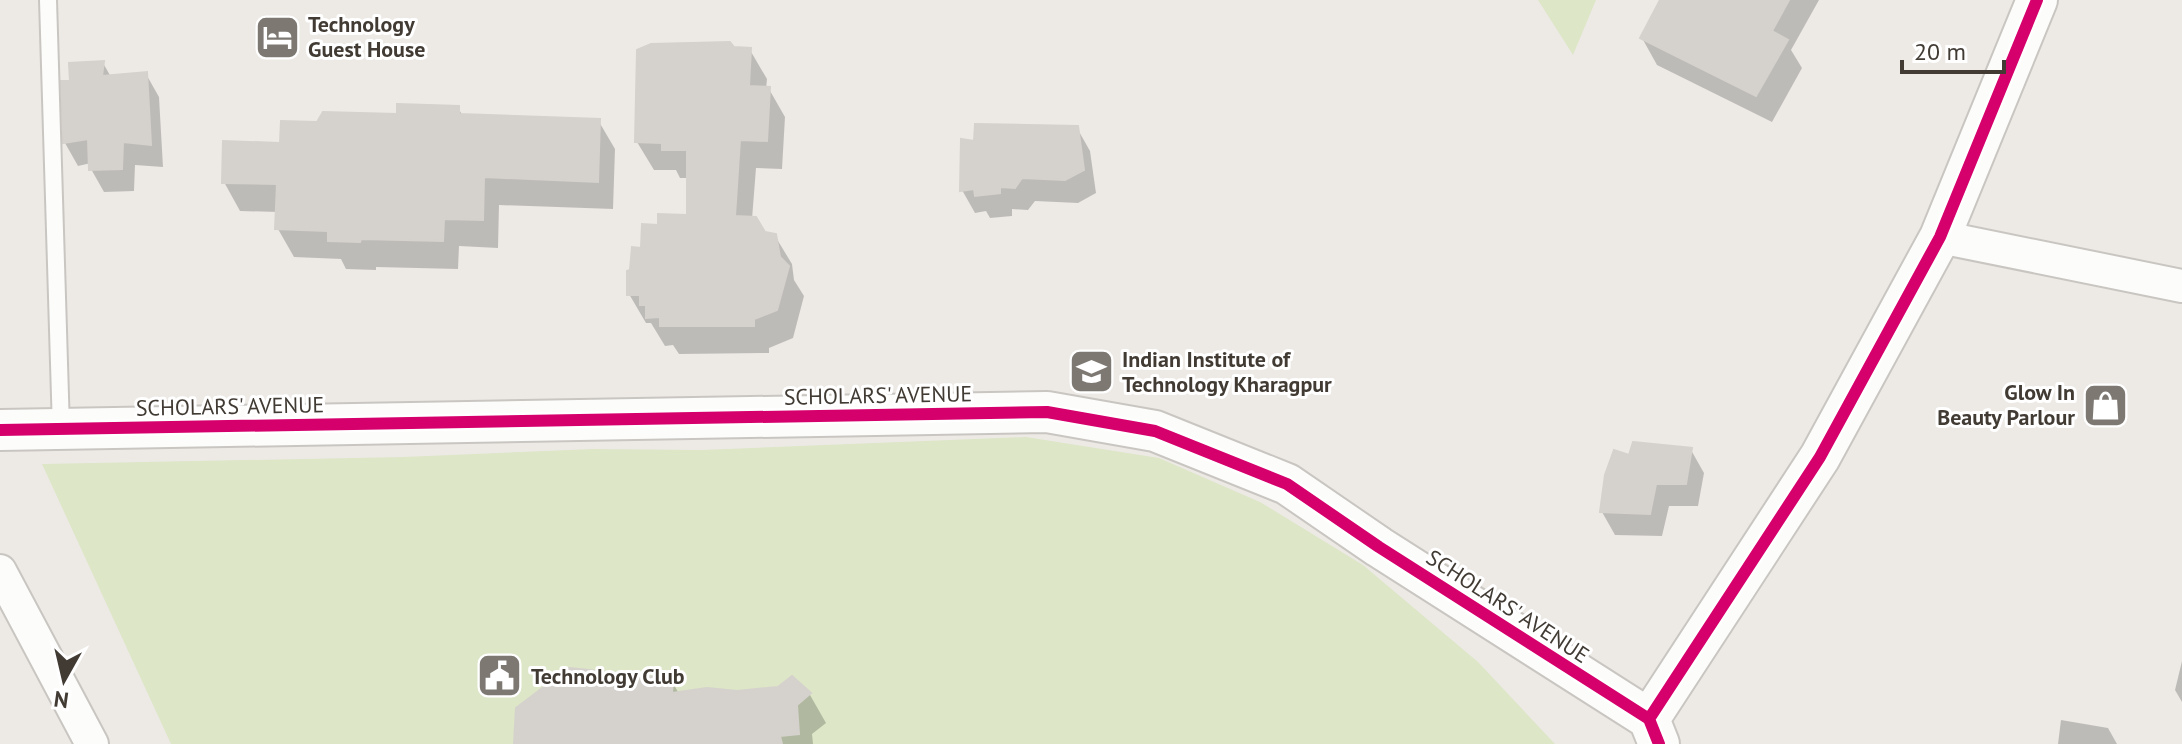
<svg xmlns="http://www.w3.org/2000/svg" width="2182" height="744" font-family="'PT Sans',sans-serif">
<rect width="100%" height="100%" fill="#edeae6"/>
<!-- green -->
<path fill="#dde6c7" d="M1538,0H1596L1573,55Z
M1026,437L1159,458L1260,502L1363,565L1478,662L1555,744H171L42,464L403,457L593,449L702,450Z"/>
<!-- shadow -->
<path fill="#0003" d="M1662,0H1819L1791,50L1802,68L1772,122L1657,65L1642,38Z
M733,49L750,50L767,79L766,89H769L785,117L782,169L756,168L752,219L763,234L775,236L792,264L794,280L804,296L793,338L769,348V353L679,354L673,345L665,346L651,323H646L629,294L660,227L689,217V178H680L676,170H654L637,142Z
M103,63L111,77L146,74L159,97L163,167L135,165L134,191L104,192L91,169V163L78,166L65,143L64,83H72Z
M458,108L463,116L598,120L615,149L613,209L499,205L498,248L459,246L458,269L376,267V270L346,269L341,259L294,257L278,229V212L240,211L224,182L282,145L319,124Z
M1077,128L1090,151L1096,193L1078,203L1035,201L1028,210L1012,209V216L990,218L986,211L975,213L962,190L975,143Z
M1691,450L1704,473L1698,506H1669L1662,536L1615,535L1602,512L1630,457Z
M2182,661V702L2175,690Z
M792,679L810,695L826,723L812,734L813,744H517L672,681L679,694L738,693L779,688Z
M2061,720L2108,728L2117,744H2058Z"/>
<!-- building -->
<path fill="#d5d1cd" stroke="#d5d1cc" stroke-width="2" d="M1660,0H1789L1772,31L1788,40L1756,96L1640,38Z
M730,42L734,47L751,48L749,86L770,87L767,141L740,140L735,216L756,217L765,232L776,234L780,257L789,266L777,310L754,319V326H660V317L646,318V305H640V295H627V271L630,270L632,247L641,248L642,224L658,225V214L687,215V150H662V143L635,142L637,50L651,44Z
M104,61L102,76L147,72L151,145L123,142L122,169L89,170L88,139L63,143L61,81H70L69,63Z
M397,104L459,106V114L600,119L598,182L484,177L483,220L444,219L443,241L361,239L360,242L328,241V231L275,229L277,184L222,183L223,141L280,143L281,121L317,122L323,112L397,114Z
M975,124L1078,126L1084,170L1065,180L1022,178L1015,188L1000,187V193L975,196L974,189L960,191L961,139L974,141Z
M1633,442L1692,448L1686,484H1656L1650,514L1600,512L1605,475L1614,450L1629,455Z
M569,668L673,679L672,693L707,688L737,691L778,687L792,676L811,693L797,705L799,734L780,736L782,744H514L516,708Z"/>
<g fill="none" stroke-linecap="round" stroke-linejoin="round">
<defs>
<path id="service" d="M48,0L61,429"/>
<path id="minor" d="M1940,237L2182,286
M0,571L92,744"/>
<path id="tertiary" d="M0,430L1047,412L1155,431L1287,484L1379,547L1649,719L1659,744
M1649,719L1820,457L1940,237L2037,0"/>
</defs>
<!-- service casing -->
<use href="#service" stroke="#c9c6c2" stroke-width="20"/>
<!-- minor casing -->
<use href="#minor" stroke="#c9c6c2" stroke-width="36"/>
<!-- tertiary casing -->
<use href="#tertiary" stroke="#c9c6c2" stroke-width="44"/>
<!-- service -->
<use href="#service" stroke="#fcfcfb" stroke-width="16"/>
<!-- minor -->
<use href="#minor" stroke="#fcfcfb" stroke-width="32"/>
<!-- tertiary -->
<use href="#tertiary" stroke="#fcfcfb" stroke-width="40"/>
<defs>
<path id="cycleway" d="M0,430L1047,412L1155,431L1287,484L1379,547L1649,719L1659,744
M1649,719L1820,457L1940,237L2037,0"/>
</defs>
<!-- cycleway casing -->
<use href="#cycleway" stroke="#fff" stroke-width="17"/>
<!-- cycleway -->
<use href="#cycleway" stroke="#d6006c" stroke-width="12"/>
</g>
<!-- icons -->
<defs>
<symbol id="hotel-square" viewBox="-11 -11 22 22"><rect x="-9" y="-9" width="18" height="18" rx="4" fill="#7d7872" stroke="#fff"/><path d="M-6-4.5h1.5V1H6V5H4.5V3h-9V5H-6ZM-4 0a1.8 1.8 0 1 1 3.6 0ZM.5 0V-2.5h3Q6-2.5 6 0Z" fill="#fff"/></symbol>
<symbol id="university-square" viewBox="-11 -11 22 22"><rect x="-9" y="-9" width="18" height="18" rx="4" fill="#7d7872" stroke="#fff"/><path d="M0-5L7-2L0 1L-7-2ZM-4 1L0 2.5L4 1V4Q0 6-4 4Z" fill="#fff"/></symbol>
<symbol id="shop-square" viewBox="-11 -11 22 22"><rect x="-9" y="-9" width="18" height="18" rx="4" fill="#7d7872" stroke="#fff"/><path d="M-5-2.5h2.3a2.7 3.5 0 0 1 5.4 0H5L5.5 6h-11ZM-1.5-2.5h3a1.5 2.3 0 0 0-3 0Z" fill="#fff"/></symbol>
<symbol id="civic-square" viewBox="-11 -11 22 22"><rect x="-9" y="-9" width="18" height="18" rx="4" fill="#7d7872" stroke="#fff"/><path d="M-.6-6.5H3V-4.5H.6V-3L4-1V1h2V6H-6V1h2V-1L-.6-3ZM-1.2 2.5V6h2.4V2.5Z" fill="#fff"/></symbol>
</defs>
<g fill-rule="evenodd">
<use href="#hotel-square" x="252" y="12" width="51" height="51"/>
<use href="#university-square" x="1066" y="346" width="51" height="51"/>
<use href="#shop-square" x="2080" y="380" width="51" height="51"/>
<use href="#civic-square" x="474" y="650" width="51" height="51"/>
</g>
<g text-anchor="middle" stroke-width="6" stroke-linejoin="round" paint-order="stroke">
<!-- poi labels -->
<g font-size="22" font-weight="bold" fill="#413b34" stroke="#fff" text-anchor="start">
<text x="308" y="32">Technology<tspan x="308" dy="25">Guest House</tspan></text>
<text x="1122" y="367">Indian Institute of<tspan x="1122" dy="25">Technology Kharagpur</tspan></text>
<text x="2075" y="400" text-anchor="end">Glow In<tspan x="2075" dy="25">Beauty Parlour</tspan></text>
<text x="531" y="684">Technology Club</text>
</g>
<!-- street labels -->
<g font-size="22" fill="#413b34" stroke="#fff">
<text transform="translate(878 395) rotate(-1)" y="8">SCHOLARS' AVENUE</text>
<text transform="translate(230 406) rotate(-1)" y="8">SCHOLARS' AVENUE</text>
<text transform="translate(1508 606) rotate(33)" y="8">SCHOLARS' AVENUE</text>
</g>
</g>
<!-- north arrow -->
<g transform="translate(64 680) rotate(188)" stroke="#ffffff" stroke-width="6" paint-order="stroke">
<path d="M0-6L14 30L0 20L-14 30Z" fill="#413b34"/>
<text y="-12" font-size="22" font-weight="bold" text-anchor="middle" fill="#413b34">N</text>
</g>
<!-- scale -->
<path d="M1902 60v12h102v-12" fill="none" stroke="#413b34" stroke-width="4"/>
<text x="1914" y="60" font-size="24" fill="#413b34" stroke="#ffffff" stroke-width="6" paint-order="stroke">20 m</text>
</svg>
